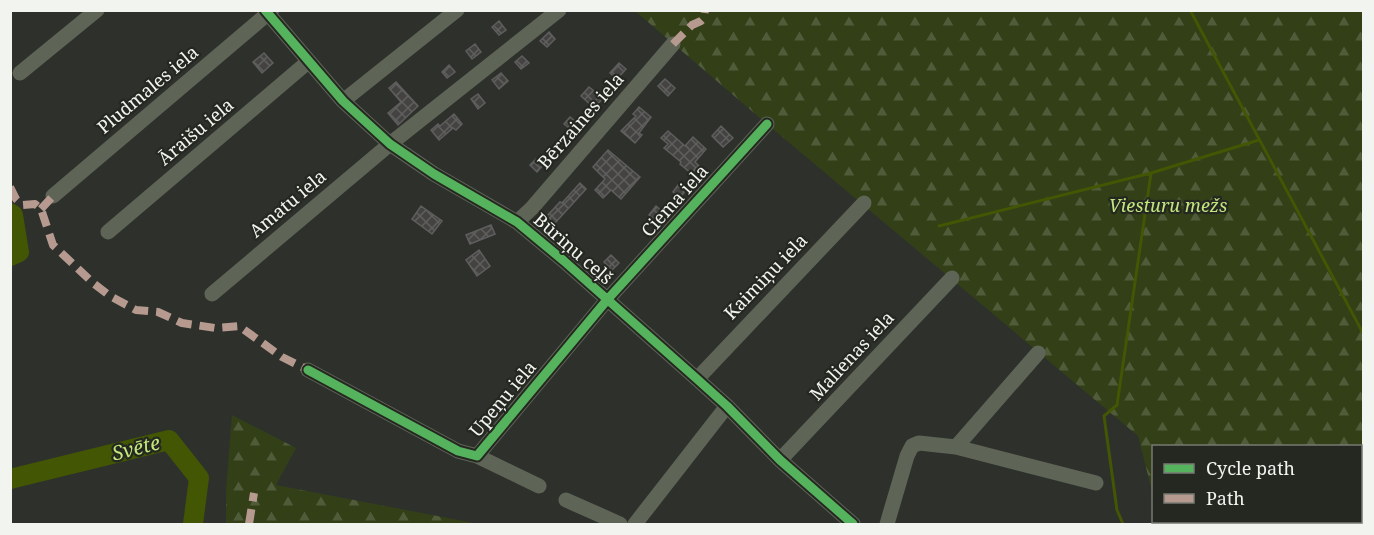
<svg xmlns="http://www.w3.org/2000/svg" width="1374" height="535" font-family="'Noto Serif',serif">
<defs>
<pattern id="forest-firs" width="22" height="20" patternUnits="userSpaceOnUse" patternTransform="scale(1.5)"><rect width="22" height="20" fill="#323f17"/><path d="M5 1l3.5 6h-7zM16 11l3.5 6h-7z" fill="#505b39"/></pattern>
<pattern id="building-cross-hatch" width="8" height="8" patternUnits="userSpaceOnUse" patternTransform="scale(1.5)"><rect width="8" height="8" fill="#444342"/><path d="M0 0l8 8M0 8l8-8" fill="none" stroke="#5f5f5e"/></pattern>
</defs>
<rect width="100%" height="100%" fill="#2e302c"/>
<!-- forest -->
<path fill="url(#forest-firs)" d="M635,11H1363V524H1161L1160,522H1360V446H1154L1153,495L1138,436L767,124Z
M232,415L296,448L276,485L479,524H226V490Z"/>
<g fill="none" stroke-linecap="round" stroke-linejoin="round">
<!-- stream -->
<path stroke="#425604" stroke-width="3" d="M1190,10L1364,335
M939,226L1151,173L1259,140
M1123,524L1117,510L1104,416L1117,405L1151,173"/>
<!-- river -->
<path stroke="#425604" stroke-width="20" d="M10,213L13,215L19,252L10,256
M10,479L169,440L199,478L193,524"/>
</g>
<!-- building -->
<path fill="url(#building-cross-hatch)" stroke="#5f5e5e" stroke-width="1.5" d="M499,21L506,30L499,35L492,27Z
M549,32L555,39L547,47L540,41Z
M475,44L481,52L472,59L466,51Z
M264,53L273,63L262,73L253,62Z
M522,56L529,63L521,69L515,62Z
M619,63L626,69L617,79L610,73Z
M449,65L455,72L447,78L442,72Z
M501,73L508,81L499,89L492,80Z
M665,79L675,88L668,96L658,86Z
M396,82L418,106L398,125L388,113L401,102L389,88Z
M589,87L603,98L594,108L581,96Z
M478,94L485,103L478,109L471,99Z
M639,107L651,117L639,133L642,135L635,143L621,131L636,116L633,114Z
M454,114L462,124L456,130L453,128L439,140L431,130L438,124L440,126Z
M570,117L580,125L574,132L564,124Z
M721,126L733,138L723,147L712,136Z
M668,131L685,146L693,137L706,149L695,162L699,166L692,174L680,164L681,162L664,148L668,144L661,138Z
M608,150L640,177L621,199L611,190L603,198L595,190L605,179L593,167Z
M536,159L543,165L537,172L530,165Z
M580,183L586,189L555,223L547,216L560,202L562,203Z
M678,185L685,191L680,198L673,192Z
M421,206L442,221L432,234L412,219Z
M656,206L666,215L659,223L649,215Z
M491,225L495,234L470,244L466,235Z
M479,250L490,266L477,276L466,260Z
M611,255L619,263L612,270L604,262Z"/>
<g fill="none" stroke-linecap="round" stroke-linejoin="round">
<!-- minor -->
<path stroke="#5e6556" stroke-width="15" d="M265,10L343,101L390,144L434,174L517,222L564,261L697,379L727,406L780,460L853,524
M20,73L97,10
M343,101L457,10
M53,196L272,10
M517,222L532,208L673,44
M108,232L309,61
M212,294L390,144L559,10
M308,370L458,451L477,456L607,300L767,124
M697,379L864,203
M956,447L1038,353
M477,456L539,486
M780,460L952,278
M566,500L620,524
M635,524L727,406
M887,524L907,456L912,446L919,443L956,447L1096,483"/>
<!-- quiet -->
<path stroke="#b69a8f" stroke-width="8" stroke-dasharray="15 8" stroke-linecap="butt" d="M673,44L692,25L701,21L704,18L705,10
M10,187L16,199L22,205L35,204L41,209L53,245L93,283L110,296L136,310L158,312L182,323L215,328L239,326L282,357L308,370
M41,209L53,196
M1360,474L1364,473
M1214,522L1219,524
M249,524L254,493"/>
<defs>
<path id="cycleway" d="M265,10L343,101L390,144L434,174L517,222L564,261L697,379L727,406L780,460L853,524
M308,370L458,451L477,456L607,300L767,124"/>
</defs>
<!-- cycleway casing -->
<use href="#cycleway" stroke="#252821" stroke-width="13"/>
<!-- cycleway -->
<use href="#cycleway" stroke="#56b35d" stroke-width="9"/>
</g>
<g text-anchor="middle" stroke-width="4.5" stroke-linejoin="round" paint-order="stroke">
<!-- street labels -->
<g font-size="18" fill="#f2f4ef" stroke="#252821">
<text transform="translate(148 90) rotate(-40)" y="6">Pludmales iela</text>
<text transform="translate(581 121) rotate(-49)" y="6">Bērzaines iela</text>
<text transform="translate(196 132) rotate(-40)" y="6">Āraišu iela</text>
<text transform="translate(675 201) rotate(-48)" y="6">Ciema iela</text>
<text transform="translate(288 204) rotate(-40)" y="6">Amatu iela</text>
<text transform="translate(573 249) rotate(41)" y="6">Būriņu ceļš</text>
<text transform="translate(766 277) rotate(-46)" y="6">Kaimiņu iela</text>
<text transform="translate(852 356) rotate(-47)" y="6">Malienas iela</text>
<text transform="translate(503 399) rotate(-50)" y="6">Upeņu iela</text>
</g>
<!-- park labels -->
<g font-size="18" font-style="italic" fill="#c2e67d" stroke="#252821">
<text x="1168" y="212">Viesturu mežs</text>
</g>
<!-- water labels -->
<g font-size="20" font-style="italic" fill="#c3e77d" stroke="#252821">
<text transform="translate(136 448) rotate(-14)" y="7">Svēte</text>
</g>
</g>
<!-- border -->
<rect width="1374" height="535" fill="none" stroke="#f2f4ef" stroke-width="24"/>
<!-- legend -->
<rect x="1152" y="445" width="210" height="78" fill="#252821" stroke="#777a73" stroke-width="1.5"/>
<rect x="1164" y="464" width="30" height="9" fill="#56b35d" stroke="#777a73" stroke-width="1.5"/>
<text x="1206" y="475" font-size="18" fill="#f2f4ef">Cycle path</text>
<rect x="1164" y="494" width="30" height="9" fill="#b69a8f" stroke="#777a73" stroke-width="1.5"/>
<text x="1206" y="505" font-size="18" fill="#f2f4ef">Path</text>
</svg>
